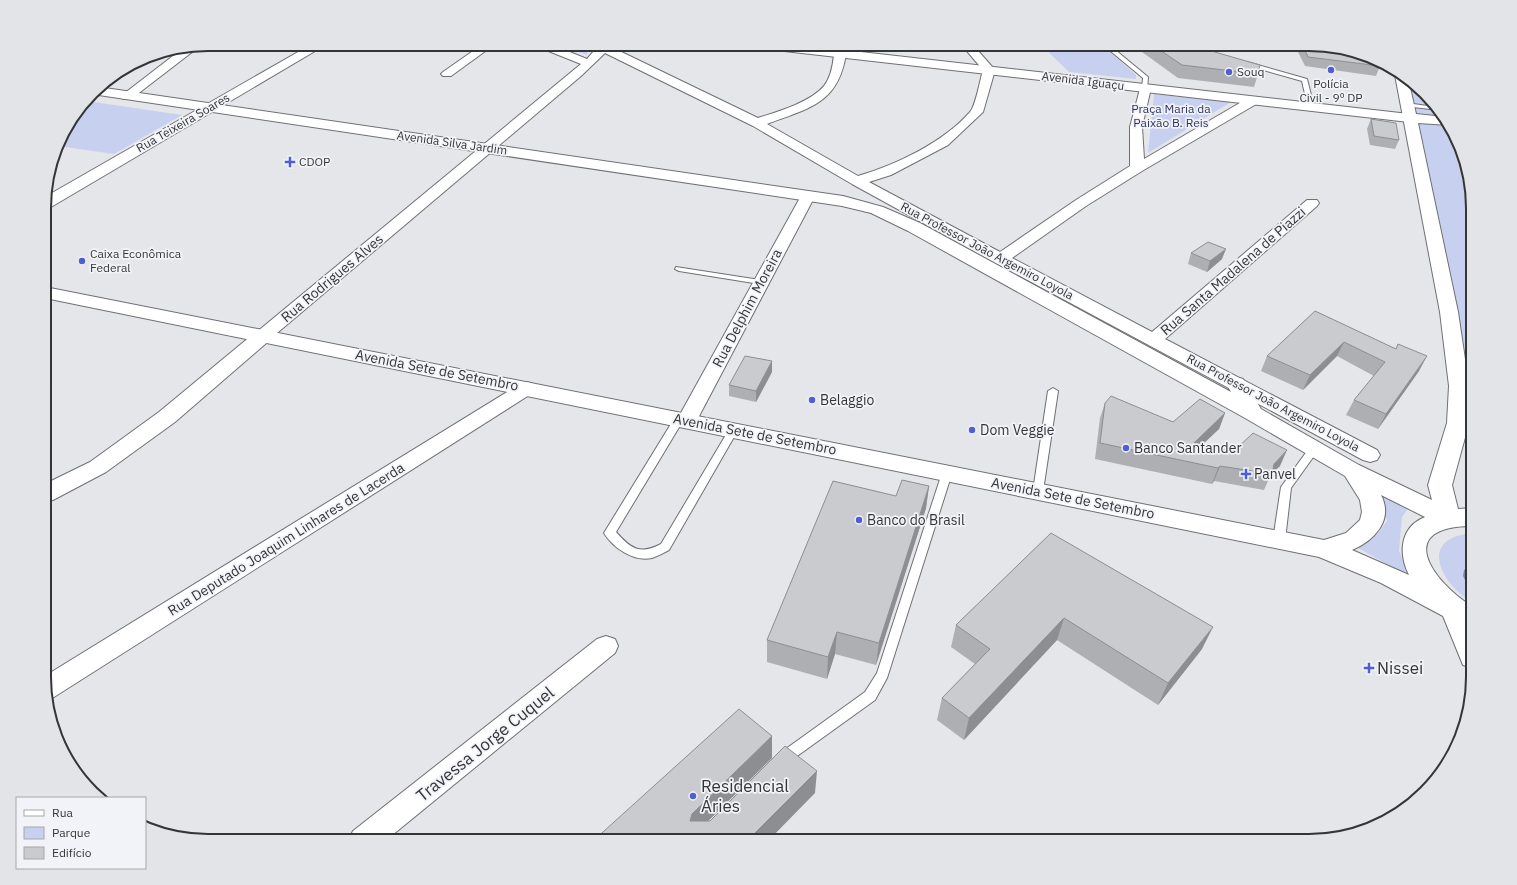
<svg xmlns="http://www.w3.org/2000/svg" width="1517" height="885" font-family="'IBM Plex Sans',sans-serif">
<rect width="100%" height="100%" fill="#e5e6ea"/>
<!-- green -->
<path fill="#c7d0ef" d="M557,44H589L587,55Z
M1040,44H1101L1136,75V79L1069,72Z
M1403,78L1446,117L1464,155L1473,197V381L1409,118Z
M1154,94L1231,102L1148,153Z
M87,101L182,115L114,154L58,146L61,135Z
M1374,490L1410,506L1402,517L1399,551L1410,577L1358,548C1371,542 1379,533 1387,521L1384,509Z
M1473,533V603C1440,583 1417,538 1473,533Z"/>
<!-- water -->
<path fill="#8089a7" d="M1473,563V591L1466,582L1463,576L1464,570Z"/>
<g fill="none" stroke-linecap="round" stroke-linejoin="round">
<defs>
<path id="lane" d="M1102,44H1108L1148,77L1147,89L1142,88L1143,78Z
M1247,62L1307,79L1314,107L1311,109L1308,107L1302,81L1245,65V63Z
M1406,103L1435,107L1439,110L1404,106V104Z
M676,267L760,280L764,282L760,284L679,271L675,269Z
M1053,388L1058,391L1043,491L1038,495L1033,491L1048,391Z
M679,416L684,419L616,532C631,549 640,555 661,544L730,428H736L738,430L669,550C663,553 658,556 652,558C634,562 613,548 604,533L674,419Z
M1314,446L1319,449L1291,488L1285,540L1283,543H1275L1273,540L1281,487L1310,447Z
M947,469L952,473L887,678L875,700L786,764L781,766L776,764L774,760L776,756L865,692L877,673L942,473Z"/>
<path id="street" d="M483,44H495L451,76H443L441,74L443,72Z
M535,44H550L587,59L600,44H610L609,46L758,118C777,112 811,102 824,86C831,77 833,65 834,54L836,52H844L846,54C838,104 809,108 767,124L858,176C896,165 944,142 970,112C976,105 980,80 983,70L961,44H972L995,70L983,112L948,145L891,175L869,182L1000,252L1076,200L1130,166V127L1141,85H1149L1151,88L1142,127L1144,159L1250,97H1258L1260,100L1258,103L1142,171L1086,206L1012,258L1152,332L1307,200H1317L1319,203L1317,206L1165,339L1377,450L1380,455L1377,460L1370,462L1363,460L994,262L852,184L753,126L605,53L581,76L270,339L264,340L258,339L255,335L258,331L581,64L536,46Z
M197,46L196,49L131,99H123L121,96L182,49Z
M808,192L813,193L815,196L697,420L694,424L687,426L680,424L677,420L801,196L803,193Z
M527,382L534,384L536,388L534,392L54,697L46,700L45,676L520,384Z
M606,636L615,639L618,646L615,653L385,841H348L353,831L597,639Z"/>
<path id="secondary" d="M312,44H327L51,207L45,209V197Z
M752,44H790L1409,114L1414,115L1416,118L1414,121L1409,122L758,48Z
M264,329L271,331L274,335L271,339L175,422L106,472L53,500L45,502V484L90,462L159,412L257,331Z"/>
<path id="primary" d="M1398,72L1409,83L1416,114L1445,117L1449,125L1418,123L1458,312L1469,386V423L1452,485L1458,509L1473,508V526C1393,526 1431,581 1473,607V668L1463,665L1443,616L1381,583L1319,557L45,298V287L1324,540L1346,533L1360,520L1362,512L1360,500L1345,476L1245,418L908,231L871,213L842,206L92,94L98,87L843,196L883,207L920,223L1231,392L1226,383L1229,379L1236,377L1243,379L1261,409L1359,465L1432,500L1428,485L1447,423L1449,386L1440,312L1395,75ZM1381,495L1425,517C1400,527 1398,553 1409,575L1352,550C1374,541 1394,520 1381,495Z"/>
</defs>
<!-- lane casing -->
<use href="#lane" stroke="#6f7074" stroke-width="2"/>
<!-- street casing -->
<use href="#street" stroke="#6f7074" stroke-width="2"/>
<!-- secondary casing -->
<use href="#secondary" stroke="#6f7074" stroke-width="2"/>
<!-- primary casing -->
<use href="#primary" stroke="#6f7074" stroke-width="2"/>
<!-- lane -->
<use href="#lane" fill="#fff" fill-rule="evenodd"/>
<!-- street -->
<use href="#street" fill="#fff" fill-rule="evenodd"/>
<!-- secondary -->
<use href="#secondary" fill="#fff" fill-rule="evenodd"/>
<!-- primary -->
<use href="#primary" fill="#fff" fill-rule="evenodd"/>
</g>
<!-- wall -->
<path fill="#aeafb2" d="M1131,44H1187L1258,74L1254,87L1178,78Z
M1294,44H1310L1380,66L1376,76L1305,66Z
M1371,119L1399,140L1395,149L1370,145L1367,129Z
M1191,253L1222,259L1207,272L1188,264Z
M1315,311L1396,349L1398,344L1419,371L1378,429L1346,415L1354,400L1374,376L1337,356L1303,390L1261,371L1267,356Z
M772,361V372L756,402L729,396V385Z
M1105,403L1173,422L1225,413L1219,429L1203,444L1280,466L1271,474L1264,490L1214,481L1212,484L1095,459L1100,418Z
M929,486L926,508L876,665L835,654L827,679L767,662V640L896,496Z
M1051,533L1202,649L1158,705L1057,640L964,740L937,720L942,698L975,664L951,647L956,625Z"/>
<!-- shaded-wall -->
<path fill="#8d8e91" d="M1226,249L1222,259L1207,272L1210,261Z
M1344,342L1337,356L1303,390L1310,375Z
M1427,356L1419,371L1378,429L1386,414Z
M772,361V372L756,402V391Z
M1225,413L1219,429L1188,458L1194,443Z
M1287,450L1280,466L1271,474L1274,464Z
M1220,466L1214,481L1212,484L1218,468Z
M929,486L926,508L876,665L879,643Z
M1064,618L1057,640L964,740L969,718Z
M1213,627L1202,649L1158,705L1168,683Z
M837,632L835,654L827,679L828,657Z
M772,736V758L694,835L690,821L692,814Z
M817,771L815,793L768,841H747Z"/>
<!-- building -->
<path fill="#cacbcf" stroke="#8d8e91" d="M1151,44H1187L1260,65L1258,74L1182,65Z
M1302,44H1310L1352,50L1381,62L1380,66L1308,57Z
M1371,119L1396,123L1399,140L1374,136Z
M1208,242L1226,249L1210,261L1191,253Z
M1315,311L1396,349L1398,344L1427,356L1386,414L1354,400L1385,362L1344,342L1310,375L1267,356Z
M745,356L772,361L756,391L729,385Z
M1111,396L1173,422L1200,399L1225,413L1194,443L1234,451L1253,433L1287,450L1274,464L1272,474L1220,466L1218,468L1100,443L1105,403Z
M902,480L929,486L879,643L837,632L828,657L767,640L833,481L896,496Z
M1051,533L1213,627L1168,683L1064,618L969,718L942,698L990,649L956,625Z
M739,709L772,736L692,814L690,821H710L785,746L817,771L747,841H593Z"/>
<!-- markers -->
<g fill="#4e5fd4" stroke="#f2f3f8" stroke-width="1.5">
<circle cx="1331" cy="70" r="4"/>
<circle cx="1229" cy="72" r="4"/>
<path d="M288 156h4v4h4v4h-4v4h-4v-4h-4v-4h4z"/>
<circle cx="82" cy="261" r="4"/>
<circle cx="812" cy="400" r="4"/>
<circle cx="972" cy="430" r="4"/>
<circle cx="1126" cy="448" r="4"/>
<path d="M1244 468h4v4h4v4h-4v4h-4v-4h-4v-4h4z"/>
<circle cx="859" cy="520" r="4"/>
<path d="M1367 662h4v4h4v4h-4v4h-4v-4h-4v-4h4z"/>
<circle cx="693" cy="796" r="4"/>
</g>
<g text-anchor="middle" stroke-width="3.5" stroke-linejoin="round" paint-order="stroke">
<!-- far-poi labels -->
<g font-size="12" fill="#343536" stroke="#f2f3f8" text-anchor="start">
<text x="1237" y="76">Souq</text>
<text x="1331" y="88" text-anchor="middle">Polícia<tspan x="1331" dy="14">Civil - 9º DP</tspan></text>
<text x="299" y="166">CDOP</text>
<text x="90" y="258">Caixa Econômica<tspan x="90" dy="14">Federal</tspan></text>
</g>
<!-- far-street labels -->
<g font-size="12" fill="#343536" stroke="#f2f3f8">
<text transform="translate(1083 81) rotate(7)" y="4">Avenida Iguaçu</text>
<text transform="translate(183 123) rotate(-30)" y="4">Rua Teixeira Soares</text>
<text transform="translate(452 143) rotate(8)" y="4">Avenida Silva Jardim</text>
<text transform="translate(987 251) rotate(28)" y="4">Rua Professor João Argemiro Loyola</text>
<text transform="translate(1273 403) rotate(28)" y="4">Rua Professor João Argemiro Loyola</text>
</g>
<!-- far-park labels -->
<g font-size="12" fill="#2a335e" stroke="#f2f3f8">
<text x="1171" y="113">Praça Maria da<tspan x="1171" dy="14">Paixão B. Reis</tspan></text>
</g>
<!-- street labels -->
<g font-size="14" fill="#343536" stroke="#f2f3f8">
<text transform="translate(1233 271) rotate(-41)" y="5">Rua Santa Madalena de Piazzi</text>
<text transform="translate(332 278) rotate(-40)" y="5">Rua Rodrigues Alves</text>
<text transform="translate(747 308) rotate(-62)" y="5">Rua Delphim Moreira</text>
<text transform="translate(437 370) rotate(11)" y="5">Avenida Sete de Setembro</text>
<text transform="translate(755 434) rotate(11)" y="5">Avenida Sete de Setembro</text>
<text transform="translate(1073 498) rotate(11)" y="5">Avenida Sete de Setembro</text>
<text transform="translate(286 539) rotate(-32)" y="5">Rua Deputado Joaquim Linhares de Lacerda</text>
</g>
<!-- poi labels -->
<g font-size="14" fill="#343536" stroke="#f2f3f8" text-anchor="start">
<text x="820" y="405">Belaggio</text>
<text x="980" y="435">Dom Veggie</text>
<text x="1134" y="453">Banco Santander</text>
<text x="1254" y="479">Panvel</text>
<text x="867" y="525">Banco do Brasil</text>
</g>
<!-- near-poi labels -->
<g font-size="17" fill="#343536" stroke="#f2f3f8" text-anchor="start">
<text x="1377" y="674">Nissei</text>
<text x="701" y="792">Residencial<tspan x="701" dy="20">Áries</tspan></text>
</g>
<!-- near-street labels -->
<g font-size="17" fill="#343536" stroke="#f2f3f8">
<text transform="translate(485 744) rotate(-39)" y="6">Travessa Jorge Cuquel</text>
</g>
</g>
<!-- crop -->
<path d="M0 0H1517V885H0ZM208 51H1309A157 157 0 0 1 1466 208V677A157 157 0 0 1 1309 834H208A157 157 0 0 1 51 677V208A157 157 0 0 1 208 51Z" fill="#e3e4e8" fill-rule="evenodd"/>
<path fill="none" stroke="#343536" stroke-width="2" d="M208 51H1309A157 157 0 0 1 1466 208V677A157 157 0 0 1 1309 834H208A157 157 0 0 1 51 677V208A157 157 0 0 1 208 51Z"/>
<!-- legend -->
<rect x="16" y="797" width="130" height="72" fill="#f2f3f8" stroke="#a6a7aa"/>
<rect x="24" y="810" width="20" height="6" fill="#ffffff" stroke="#a6a7aa"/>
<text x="52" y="817" font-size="12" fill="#343536">Rua</text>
<rect x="24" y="827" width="20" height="12" fill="#c7d0ef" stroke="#a6a7aa"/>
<text x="52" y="837" font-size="12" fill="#343536">Parque</text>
<rect x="24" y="847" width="20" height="12" fill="#cacbcf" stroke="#a6a7aa"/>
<text x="52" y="857" font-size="12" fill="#343536">Edifício</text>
</svg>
